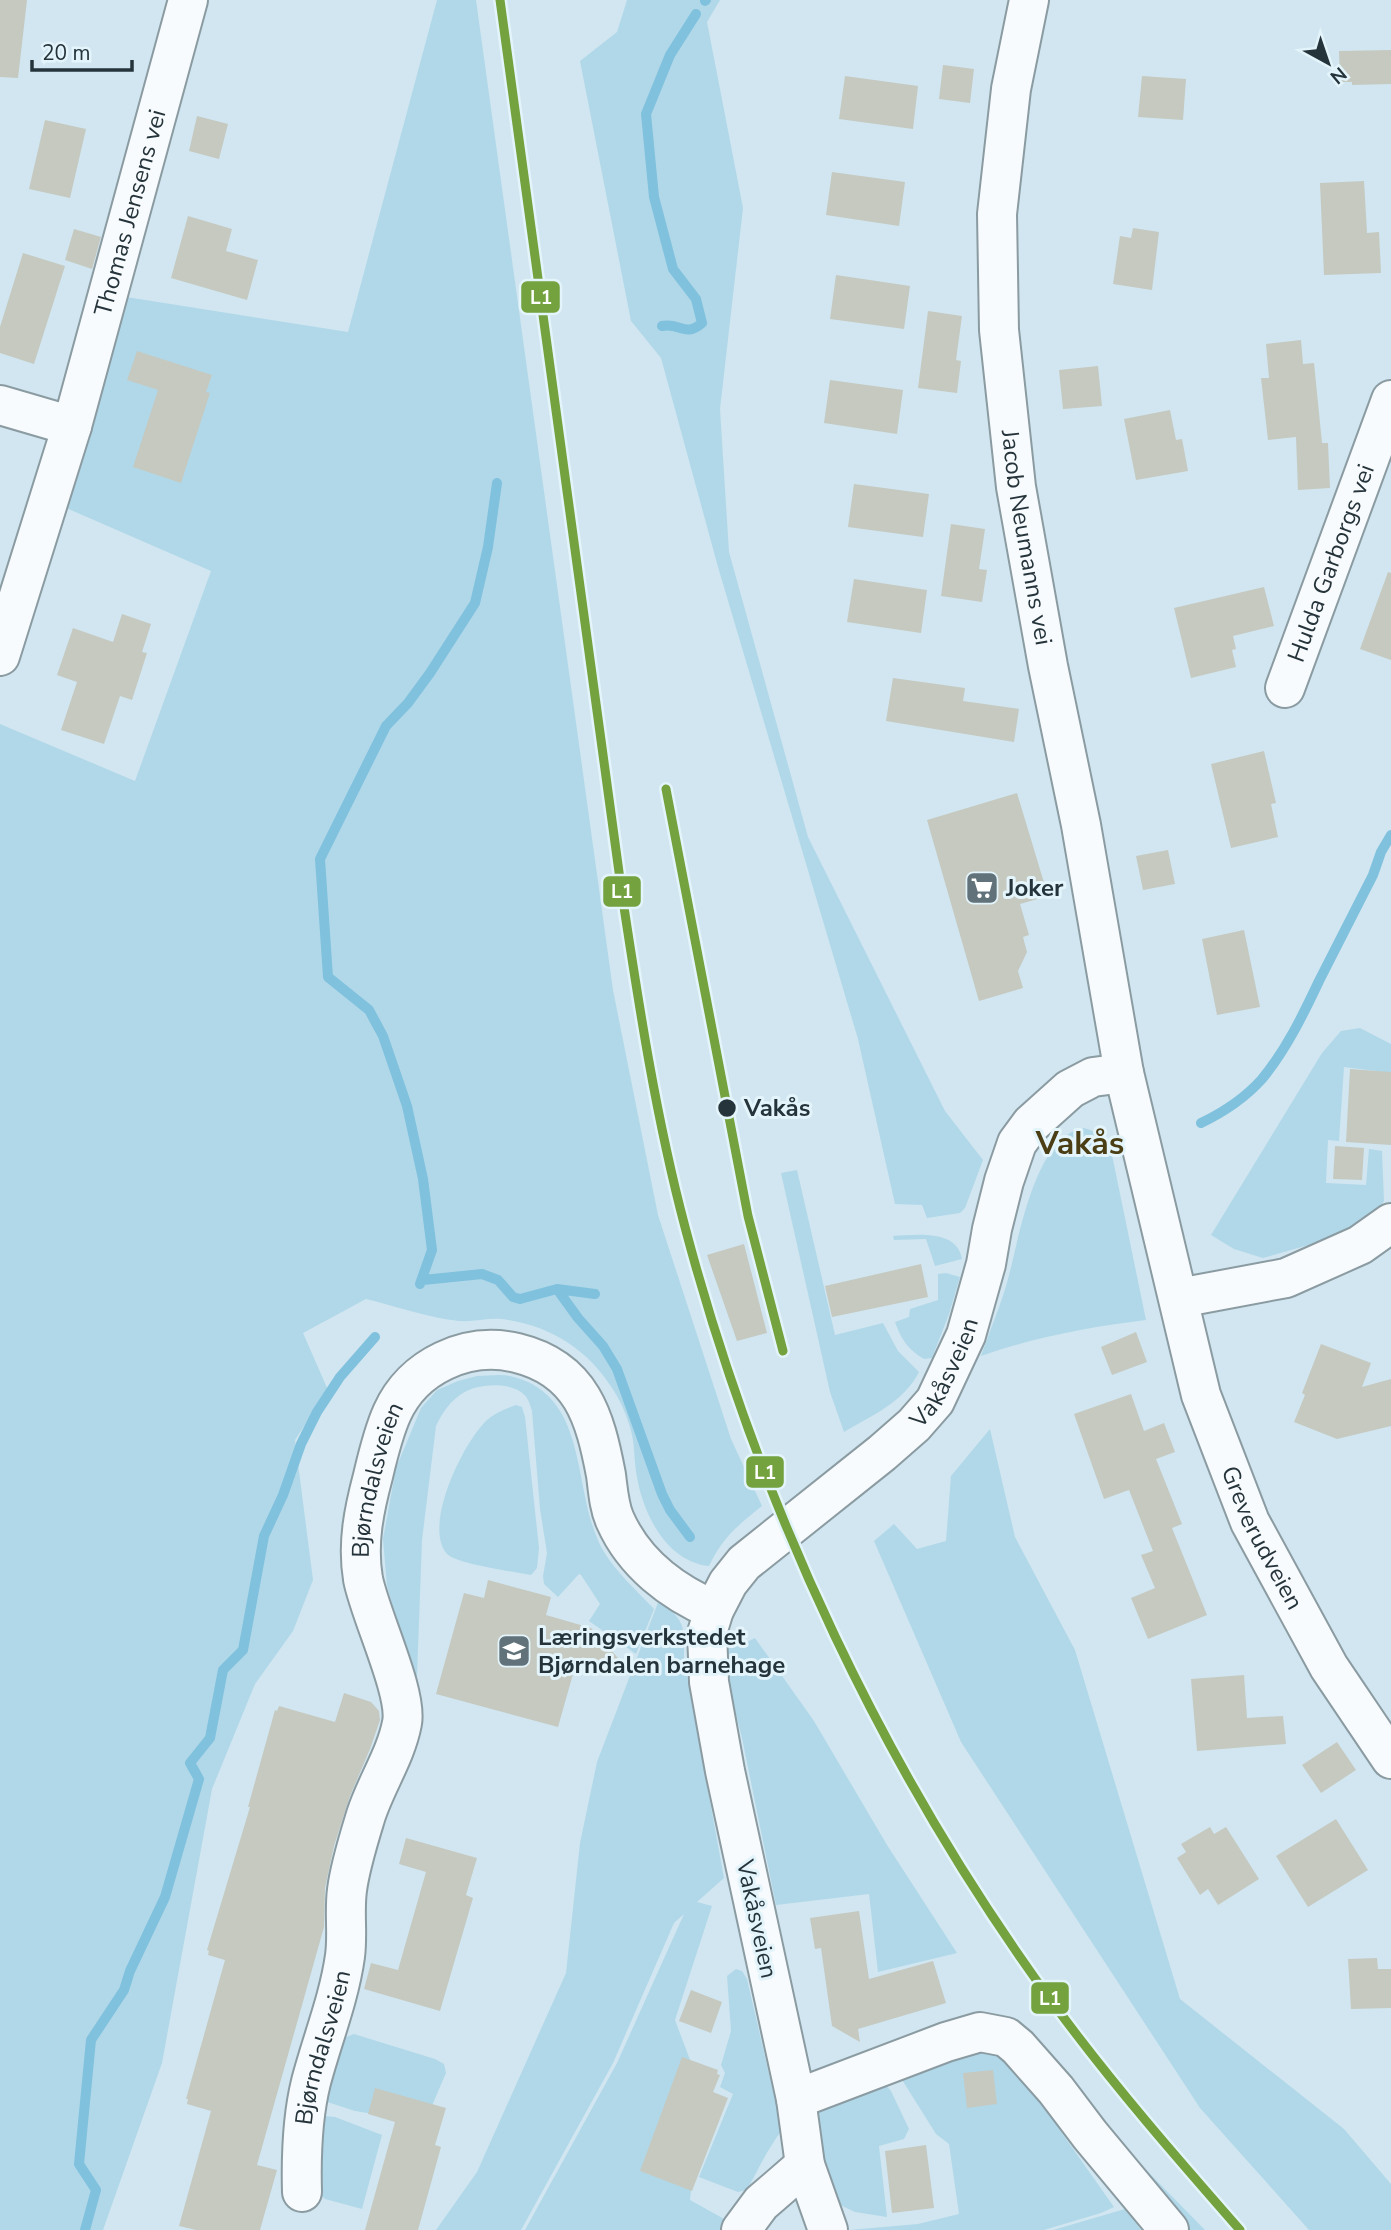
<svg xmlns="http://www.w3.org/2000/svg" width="1391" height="2230" font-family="'Nunito Sans',sans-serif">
<rect width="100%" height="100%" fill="#d1e6f0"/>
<!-- green -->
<path fill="#b1d8e9" d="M437,0H476L613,990L658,1215L731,1439L762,1506C737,1526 723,1537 709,1566C667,1562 643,1514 637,1477C634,1463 635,1449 632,1435C629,1420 622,1404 614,1391C588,1349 550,1325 501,1319C488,1318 473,1322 459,1321C429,1318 395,1306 366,1299L303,1333L328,1390L295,1440L313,1580L293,1631L255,1684L212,1789L162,2063L103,2230H0V724L135,781L211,571L57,504L120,296L348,332Z
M627,0H720L707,22L743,208L720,409L729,552L808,837L945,1111L983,1160L965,1208L960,1213L927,1218L922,1205L895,1204L858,1039L718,567L661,358L631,321L580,61L617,32Z
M1360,1028L1391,1044V1073L1344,1067L1339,1141L1328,1140L1326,1183L1366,1185L1369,1149L1382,1151L1384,1201L1373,1217L1340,1236L1263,1258L1234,1249L1211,1235L1322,1053L1341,1031Z
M1084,1128C1098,1132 1104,1137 1111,1150L1146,1320C1089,1327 1035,1337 981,1356C990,1330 1001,1305 1008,1279C1019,1239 1035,1135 1084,1128Z
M797,1170L835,1335L883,1323L898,1351L919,1372C904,1402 871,1416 844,1432L830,1392L781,1173Z
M893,1236C916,1235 957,1229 962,1259L935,1266L926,1239L894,1240Z
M946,1273L960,1277L949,1314L932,1358L924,1359C908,1350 901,1339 895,1322L909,1317L910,1309L938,1300V1274Z
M477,1376C488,1376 500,1374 510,1376C593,1395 570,1495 604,1552C617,1573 637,1591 654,1609L636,1654L589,1621L600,1604L581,1575L579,1574L558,1597L544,1584L543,1576L547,1553L540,1509L532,1411C530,1404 528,1397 521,1392C507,1382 477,1384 463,1393C450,1401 442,1413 436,1426L422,1540L417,1676L412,1678L387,1586L383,1539L396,1468L421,1408L437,1390L458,1381Z
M516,1405L522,1407L525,1417L539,1548L537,1568L531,1575C515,1572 457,1564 447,1554C422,1526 464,1441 487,1420C495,1413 505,1409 516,1405Z
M990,1429L1015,1537L1075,1650L1180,1999L1344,2129L1391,2184V2230H1309L1200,2108L961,1742L874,1541L894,1524L917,1549L946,1541L951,1476Z
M659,1600C686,1623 684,1624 684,1659L724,1878L697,1902L712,1906L675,2020L701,2089L690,2200L726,2220L720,2230H525L617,2063L684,1914L674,1923L613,2063L521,2230H436L477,2172L566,1973L580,1843L597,1762Z
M755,1638L814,1721L887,1845L957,1953L878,1972L869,1894L776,1905L742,1738L725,1672L728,1643L739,1646Z
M736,1969L742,1971L747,1979L782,2130C767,2150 759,2168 747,2190L738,2192L699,2177L733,2094L720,2087L725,2073L721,2065L731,2031L727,1976Z
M354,2034L435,2059L444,2064L446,2073L431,2108L418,2121L355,2111L321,2100L341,2039Z
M994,2042L1064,2117L1059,2129L1114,2207L1101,2213L1044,2230H849L918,2224L959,2214L949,2144L936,2134L899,2075Z
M882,2081L891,2091L909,2129L904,2139L879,2146L887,2217L855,2212L840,2205L829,2188L814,2116L821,2101Z
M325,2116L335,2117L382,2135L362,2209L325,2199C308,2185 320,2138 321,2118Z
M1097,2120L1205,2230H1189Z
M1125,2209L1141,2230H1053Z"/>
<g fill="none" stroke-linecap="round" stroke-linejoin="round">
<!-- stream -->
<path stroke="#80c1dd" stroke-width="10" d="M705,1L706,0
M662,326C680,322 685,338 702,323L696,299L673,269L654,197L646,114L670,55L696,14
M1201,1123C1224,1112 1245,1098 1262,1079C1286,1050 1303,1015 1319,981C1337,946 1355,910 1373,875L1381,852L1391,835
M423,1280L482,1274L498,1280L513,1297L520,1299L557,1289L578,1318L603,1346L617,1369L662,1494L670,1510L690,1537
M420,1284L432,1250L423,1179L407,1106L383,1036L369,1010L328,977L320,859L386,726L408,703L430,673L475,603L488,547L497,483
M557,1289L595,1294
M85,2230L96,2190L79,2164L91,2040L124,1990L130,1971L165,1897L199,1779L190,1763L210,1738L223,1670L243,1650L264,1536L283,1495L301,1444L317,1412L340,1377L375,1337"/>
</g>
<!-- building -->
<path fill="#c5c9c0" d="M0,0H27L18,78L0,77Z
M1391,50V84L1352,85V82H1340L1339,51Z
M943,65L974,69L970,103L939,99Z
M845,76L918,86L913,129L839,119Z
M1142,76L1186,79L1183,120L1138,117Z
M197,116L228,124L219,159L189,151Z
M45,120L86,129L70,198L29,189Z
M832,172L905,182L899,226L826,215Z
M1364,181L1367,233L1379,232L1381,273L1324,275L1320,183Z
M188,216L232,229L226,251L258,260L247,300L171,278Z
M1133,228L1159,232L1152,290L1113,284L1120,236L1131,238Z
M74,229L101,237L92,269L65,260Z
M23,253L65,266L34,364L0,353V327Z
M836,275L910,286L904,329L830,319Z
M928,311L962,316L956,360L961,361L957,393L918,388Z
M1301,340L1303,364L1314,363L1322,443H1328L1330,488L1298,490L1296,437L1268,440L1261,378H1269L1266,344Z
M137,351L212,375L206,392L210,393L181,483L133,467L158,390L127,380Z
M1098,366L1102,406L1063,409L1059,370Z
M830,380L903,390L897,434L824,423Z
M1170,410L1176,440L1182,439L1188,471L1136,480L1124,419Z
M854,484L929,494L923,537L848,527Z
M951,524L985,529L979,569L987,570L982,602L941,596Z
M1388,572L1391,573V660L1360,649Z
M854,579L927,590L921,633L847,622Z
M1264,587L1274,626L1233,636L1236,649L1232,650L1236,667L1191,678L1174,608Z
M122,614L151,624L142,652L147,653L132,700L120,696L104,744L61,730L77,682L57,675L73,628L113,642Z
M893,678L965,688L963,701L1019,709L1014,742L886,721Z
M1264,751L1276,803L1271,804L1278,837L1231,848L1211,764Z
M1017,793L1048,896L1020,904L1029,935L1023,937L1027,952L1018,971L1023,988L979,1001L927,820Z
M1168,850L1175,884L1143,890L1136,856Z
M1244,930L1260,1007L1217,1015L1202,939Z
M1350,1069L1391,1072V1145L1346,1142Z
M1335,1146L1364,1148L1362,1180L1333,1179Z
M744,1244L767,1333L737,1341L707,1255Z
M921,1264L928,1297L832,1317L825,1286Z
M1136,1332L1147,1362L1112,1375L1101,1347Z
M1321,1344L1371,1363L1362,1387L1391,1379V1426L1337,1439L1294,1422L1305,1395L1302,1393Z
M1131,1394L1144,1431L1164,1423L1175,1452L1156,1459L1182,1524L1172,1528L1207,1615L1148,1639L1131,1598L1155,1588L1141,1555L1153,1551L1129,1490L1104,1499L1074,1414Z
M488,1580L551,1597L546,1615L591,1628L635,1677L577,1660L558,1727L436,1694L464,1593L484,1598Z
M1244,1675L1247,1718L1283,1716L1286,1744L1197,1751L1191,1679Z
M344,1693L371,1702L379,1711L380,1720L370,1749L350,1796L334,1846L325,1888L324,1927L257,2165L277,2170L260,2230H196L179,2226L211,2111L187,2104L188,2099H186L225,1960L208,1955L209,1951L207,1950L250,1807H248L275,1710L277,1711L279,1706L335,1722Z
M1337,1742L1356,1770L1321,1793L1302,1765Z
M1336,1819L1368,1870L1308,1907L1276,1856Z
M1210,1827L1214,1834L1226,1827L1259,1879L1218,1905L1208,1889L1200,1895L1177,1858L1186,1852L1181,1844Z
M406,1838L477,1858L466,1895L473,1898L440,2011L364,1989L371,1963L398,1970L426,1872L399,1864Z
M859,1911L869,1979L933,1961L946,2003L858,2029L860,2042L832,2026L821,1948L815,1949L810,1918Z
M1377,1958L1378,1969H1391V2008L1351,2009L1348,1959Z
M691,1990L722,2002L711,2033L679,2021Z
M682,2057L718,2070L717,2074L720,2075L713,2092L728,2098L692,2191L640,2171Z
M993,2070L997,2104L967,2108L963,2073Z
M375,2088L446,2108L435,2145L441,2147L418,2230H365L395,2122L368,2114Z
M926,2145L934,2208L892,2213L885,2151Z"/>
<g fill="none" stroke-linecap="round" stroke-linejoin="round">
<defs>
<g id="minor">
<path id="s1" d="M1029,0L1011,89L997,214L999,330L1016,487L1048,666L1081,825L1124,1073L1201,1395L1250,1522L1329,1667L1391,1759"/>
<path d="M0,405L72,426"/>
<path id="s2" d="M0,656L72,426L188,0"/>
<path id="s3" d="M1285,688L1391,400"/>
<path d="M1179,1298L1286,1278L1360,1245L1391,1223"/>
<path d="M796,2099L946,2042L980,2032L1006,2037L1018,2047L1056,2090L1090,2135L1169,2230"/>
<path id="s4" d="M302,2192C301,2155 302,2118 311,2082C322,2040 339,1999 345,1956C348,1934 344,1912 347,1890C350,1866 359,1838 366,1815C376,1784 396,1755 402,1723C408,1693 370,1615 363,1579C357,1543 364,1510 373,1476C378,1455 383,1433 392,1413C413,1366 467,1341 517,1353C582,1369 595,1417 606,1475C608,1490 609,1507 615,1520C634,1563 672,1592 714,1610"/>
<path d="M741,2230L761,2203L805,2165"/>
<path id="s5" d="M828,2230L805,2165L796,2099L725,1771L709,1682L707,1633L714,1610L728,1583L744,1563L882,1453L914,1425L935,1401L966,1335L986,1264L992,1229L1004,1181L1017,1143L1031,1124L1070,1089L1093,1077L1124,1073"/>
</g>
</defs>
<!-- minor casing -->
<use href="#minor" stroke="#8b9ba2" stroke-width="42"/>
<!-- minor -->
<use href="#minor" stroke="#f8fbfd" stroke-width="38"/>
<defs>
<path id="rail-1" d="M500,0L622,894C639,1006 656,1118 685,1227C759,1506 886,1777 1058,2010C1115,2087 1177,2158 1240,2230
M666,789L748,1216L783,1351"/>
</defs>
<!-- rail-1 casing -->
<use href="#rail-1" stroke="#e4f4fb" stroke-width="14"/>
<!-- rail-1 -->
<use href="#rail-1" stroke="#73a23e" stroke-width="9"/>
</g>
<!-- icons -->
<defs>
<symbol id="supermarket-square" viewBox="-11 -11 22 22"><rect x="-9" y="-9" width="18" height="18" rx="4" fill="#61727a" stroke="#e4f4fb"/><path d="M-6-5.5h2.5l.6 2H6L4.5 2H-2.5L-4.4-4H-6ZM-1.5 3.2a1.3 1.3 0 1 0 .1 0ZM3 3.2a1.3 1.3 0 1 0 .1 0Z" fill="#fff"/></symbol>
<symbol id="school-square" viewBox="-11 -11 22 22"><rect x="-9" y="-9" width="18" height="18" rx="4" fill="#61727a" stroke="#e4f4fb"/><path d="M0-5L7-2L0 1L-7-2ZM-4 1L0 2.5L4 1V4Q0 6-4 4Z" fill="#fff"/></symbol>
</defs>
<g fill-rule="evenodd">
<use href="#supermarket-square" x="963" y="869" width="38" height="38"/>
<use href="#school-square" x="495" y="1632" width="38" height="38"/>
</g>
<!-- markers -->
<circle fill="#25343b" stroke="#e4f4fb" stroke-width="2.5" cx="727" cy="1108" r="10"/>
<g text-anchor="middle" stroke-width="6" stroke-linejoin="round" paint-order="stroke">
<!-- street labels -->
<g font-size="24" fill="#25343b" stroke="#e4f4fb">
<text dy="8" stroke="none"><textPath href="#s2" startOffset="462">Thomas Jensens vei</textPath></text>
<text dy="8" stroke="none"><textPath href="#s1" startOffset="542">Jacob Neumanns vei</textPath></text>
<text dy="8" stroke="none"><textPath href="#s3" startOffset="133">Hulda Garborgs vei</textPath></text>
<text dy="8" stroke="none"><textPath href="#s5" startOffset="971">Vakåsveien</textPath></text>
<text dy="8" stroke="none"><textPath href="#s4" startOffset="735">Bjørndalsveien</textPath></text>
<text dy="8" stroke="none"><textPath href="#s1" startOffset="1573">Greverudveien</textPath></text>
<text transform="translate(757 1919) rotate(78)" y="8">Vakåsveien</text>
<text dy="8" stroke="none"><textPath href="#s4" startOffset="147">Bjørndalsveien</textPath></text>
</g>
<!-- poi labels -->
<g font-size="24" font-weight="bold" fill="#25343b" stroke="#e4f4fb" text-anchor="start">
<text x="1006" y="896">Joker</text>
<text x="538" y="1645">Læringsverkstedet<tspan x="538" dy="28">Bjørndalen barnehage</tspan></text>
</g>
<!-- stop labels -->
<g font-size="24" font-weight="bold" fill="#25343b" stroke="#e4f4fb" text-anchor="start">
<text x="744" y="1116">Vakås</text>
</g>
<!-- district labels -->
<g font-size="32" font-weight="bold" fill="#4b3e15" stroke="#e4f4fb">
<text x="1080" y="1154">Vakås</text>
</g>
</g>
<g stroke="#e4f4fb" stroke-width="2.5">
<rect x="520" y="280" width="41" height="34" rx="7" fill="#73a23e"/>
<rect x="602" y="875" width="40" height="33" rx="7" fill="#73a23e"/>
<rect x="745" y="1455" width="40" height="34" rx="7" fill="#73a23e"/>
<rect x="1030" y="1981" width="40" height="34" rx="7" fill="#73a23e"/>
</g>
<g font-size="19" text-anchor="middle" font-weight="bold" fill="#fff">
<text x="541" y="304">L1</text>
<text x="622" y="898">L1</text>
<text x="765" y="1479">L1</text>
<text x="1050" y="2005">L1</text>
</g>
<!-- north arrow -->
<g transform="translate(1328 63) rotate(140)" stroke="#e4f4fb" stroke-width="5" paint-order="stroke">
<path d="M0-5L12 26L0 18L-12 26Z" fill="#25343b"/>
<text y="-10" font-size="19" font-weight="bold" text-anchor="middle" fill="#25343b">N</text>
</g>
<!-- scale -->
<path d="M32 60v10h100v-10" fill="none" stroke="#25343b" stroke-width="3.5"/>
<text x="42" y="60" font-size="21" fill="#25343b" stroke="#e4f4fb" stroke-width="5" paint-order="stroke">20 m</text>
</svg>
